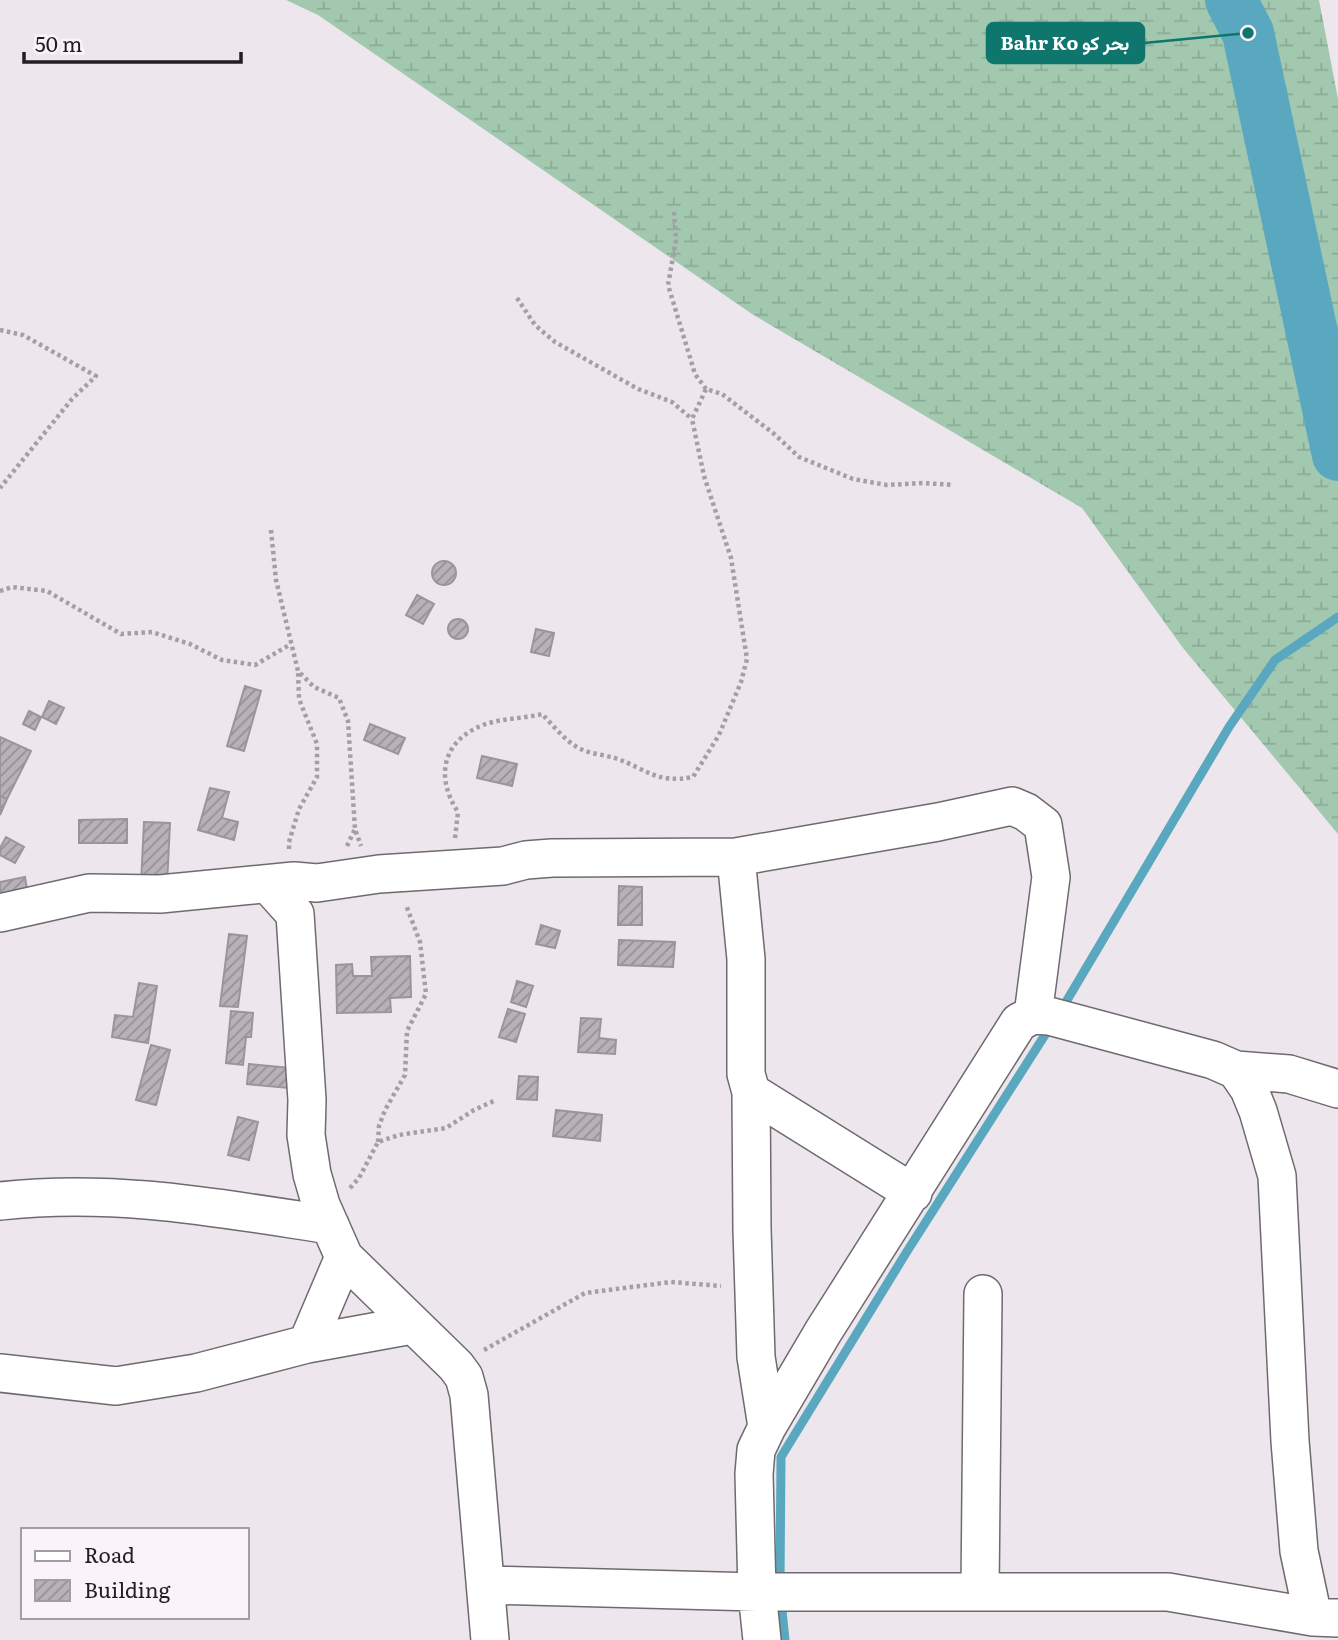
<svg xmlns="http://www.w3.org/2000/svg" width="1338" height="1640" font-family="Literata,Vazirmatn,serif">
<defs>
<pattern id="wetland-marsh" width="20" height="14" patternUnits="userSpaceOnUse" patternTransform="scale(1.75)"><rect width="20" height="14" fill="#a2c8af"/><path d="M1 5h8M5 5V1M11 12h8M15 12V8" fill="none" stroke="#8bab96"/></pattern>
<pattern id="building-hatch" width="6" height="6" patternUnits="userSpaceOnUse" patternTransform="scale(1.75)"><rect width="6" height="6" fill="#b8b2b8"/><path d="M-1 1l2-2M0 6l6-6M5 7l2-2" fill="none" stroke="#959095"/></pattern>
</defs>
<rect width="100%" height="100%" fill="#ede7ed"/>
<!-- wetland -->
<path fill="url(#wetland-marsh)" d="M286,0H1319L1338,99V834L1183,648L1082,508L752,314L318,15Z"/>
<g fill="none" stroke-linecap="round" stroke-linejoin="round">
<!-- stream -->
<path stroke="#59a8c0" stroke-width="9" d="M1060,1012L1229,727L1275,660L1338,617
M780,1583L781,1457L906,1253L1050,1027
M781,1600L785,1640"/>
<!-- river -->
<path stroke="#59a8c0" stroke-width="52" d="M1231,0L1248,33L1338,455"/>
</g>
<!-- building -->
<path fill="url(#building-hatch)" stroke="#9b959b" stroke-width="2" d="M432 573a12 12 0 1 1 24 0a12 12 0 1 1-24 0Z
M417,595L434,604L423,624L406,615Z
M448 629a10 10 0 1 1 20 0a10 10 0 1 1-20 0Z
M536,629L554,633L549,656L531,652Z
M245,686L261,691L244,751L227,746Z
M49,701L64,708L56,724L42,717Z
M29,711L41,717L35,730L23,724Z
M370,724L405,738L398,754L364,740Z
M0,737L31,751L7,799L0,796Z
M482,756L517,764L512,786L477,778Z
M210,788L229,792L222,818L238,822L234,840L198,830Z
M0,796L7,799L0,815Z
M127,819V843H79V820Z
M144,822L170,823L167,885L141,884Z
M6,837L24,847L15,863L0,855V848Z
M25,877L28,896L0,901V882Z
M619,886L642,887V925H618Z
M541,925L560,931L555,948L536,944Z
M229,934L247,936L238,1007L220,1006Z
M619,940L675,942L673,967L618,965Z
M410,956L411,997L390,998L391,1012L337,1013L336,965L352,964L353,976H372L371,957Z
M517,981L533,986L526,1007L511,1002Z
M139,983L157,986L148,1043L112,1037L115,1015L133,1017Z
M508,1009L525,1014L516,1042L499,1037Z
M231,1011L253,1013L251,1037H246L243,1065L226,1063Z
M581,1018L601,1019L599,1038L616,1040L615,1054L578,1052Z
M151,1045L170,1050L156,1105L136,1100Z
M249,1064L290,1068L288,1088L247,1084Z
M519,1076L538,1077L537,1100L517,1099Z
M556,1110L602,1115L600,1141L553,1136Z
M238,1117L258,1122L249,1160L228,1155Z"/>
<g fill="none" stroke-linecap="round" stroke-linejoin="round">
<defs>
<path id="minor" d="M736,857L746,959V1074L751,1092L752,1229L756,1357L767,1427
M268,884L295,914L307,1100L306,1135L312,1174L321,1205L344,1257L456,1366L464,1377L469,1395L490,1640
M0,913L89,893L160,894L294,881L317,883L379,874L503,866L526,860L552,858L736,857L938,822L1012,806L1026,812L1043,825L1051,877L1033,1015
M1236,1070L1249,1089L1258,1111L1277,1176L1290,1441L1299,1551L1313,1617
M751,1092L913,1193
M0,1201C113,1188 219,1208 330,1225
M307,1344L344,1257
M0,1373L116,1386L196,1373L307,1344L412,1325
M486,1585L757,1592H1168L1313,1617L1338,1618
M980,1591L983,1294
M762,1640L757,1592L754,1474L756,1450L767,1427L823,1332L1019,1022L1033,1015L1049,1016L1213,1060L1236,1070L1289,1074L1338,1089"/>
</defs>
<!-- minor casing -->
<use href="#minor" stroke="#6f6a6f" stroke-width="40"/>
<!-- path -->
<path stroke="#a49fa4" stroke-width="4.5" stroke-dasharray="3.5 3.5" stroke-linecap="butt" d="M674,212L676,240L668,285L695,374L706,389
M517,298L535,325L555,342L638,389L672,402L692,419
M0,330L23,335L96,376L72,399L0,488
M271,530L276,580L298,671L314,687L339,698L348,721L355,829L361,846
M0,591L12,587L47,591L121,634L152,632L190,644L222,660L255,665L291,644
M455,838L458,812C435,777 442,741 483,725C501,718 523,719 542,714C554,726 566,743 583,750C592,754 605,755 615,758C647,769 656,784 693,777L719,735L741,682L747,659L731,558L704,476L692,419L706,389L722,394L773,433L799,457L853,479L887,485L923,483L954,485
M347,846L355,829
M289,849V842L299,809L317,777V744L299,699L298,671
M378,1142L379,1126L385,1110L405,1075L407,1031L426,994L420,942L406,905
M350,1188L359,1178L378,1142L399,1135L446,1128L474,1110L496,1100
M484,1350L585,1293L671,1282L721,1286"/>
<!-- minor -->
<use href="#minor" stroke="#fff" stroke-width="37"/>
</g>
<!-- callouts -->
<path fill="none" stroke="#0f766e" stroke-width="2.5" d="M1248 33L1144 43"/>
<circle fill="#0f766e" stroke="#faf4fa" stroke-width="2.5" cx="1248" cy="33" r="7"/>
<rect fill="#0f766e" stroke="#0f766e" stroke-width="2.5" x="987" y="23" width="157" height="40" rx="7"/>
<g font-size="19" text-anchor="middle" font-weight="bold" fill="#fff">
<text x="1065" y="50">Bahr Ko بحر كو</text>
</g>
<!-- legend -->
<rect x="21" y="1528" width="228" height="91" fill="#faf4fa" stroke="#a39ea3" stroke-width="2"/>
<rect x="35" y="1551" width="35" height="10" fill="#ffffff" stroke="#a39ea3" stroke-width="2"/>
<text x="84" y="1563" font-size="21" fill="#201e20">Road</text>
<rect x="35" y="1580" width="35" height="21" fill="url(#building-hatch)" stroke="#a39ea3" stroke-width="2"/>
<text x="84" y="1598" font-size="21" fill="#201e20">Building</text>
<!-- scale -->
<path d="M24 52v10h217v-10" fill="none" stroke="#201e20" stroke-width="3.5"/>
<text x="35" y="52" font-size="21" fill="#201e20" stroke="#faf4fa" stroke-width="5" paint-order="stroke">50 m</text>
</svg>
